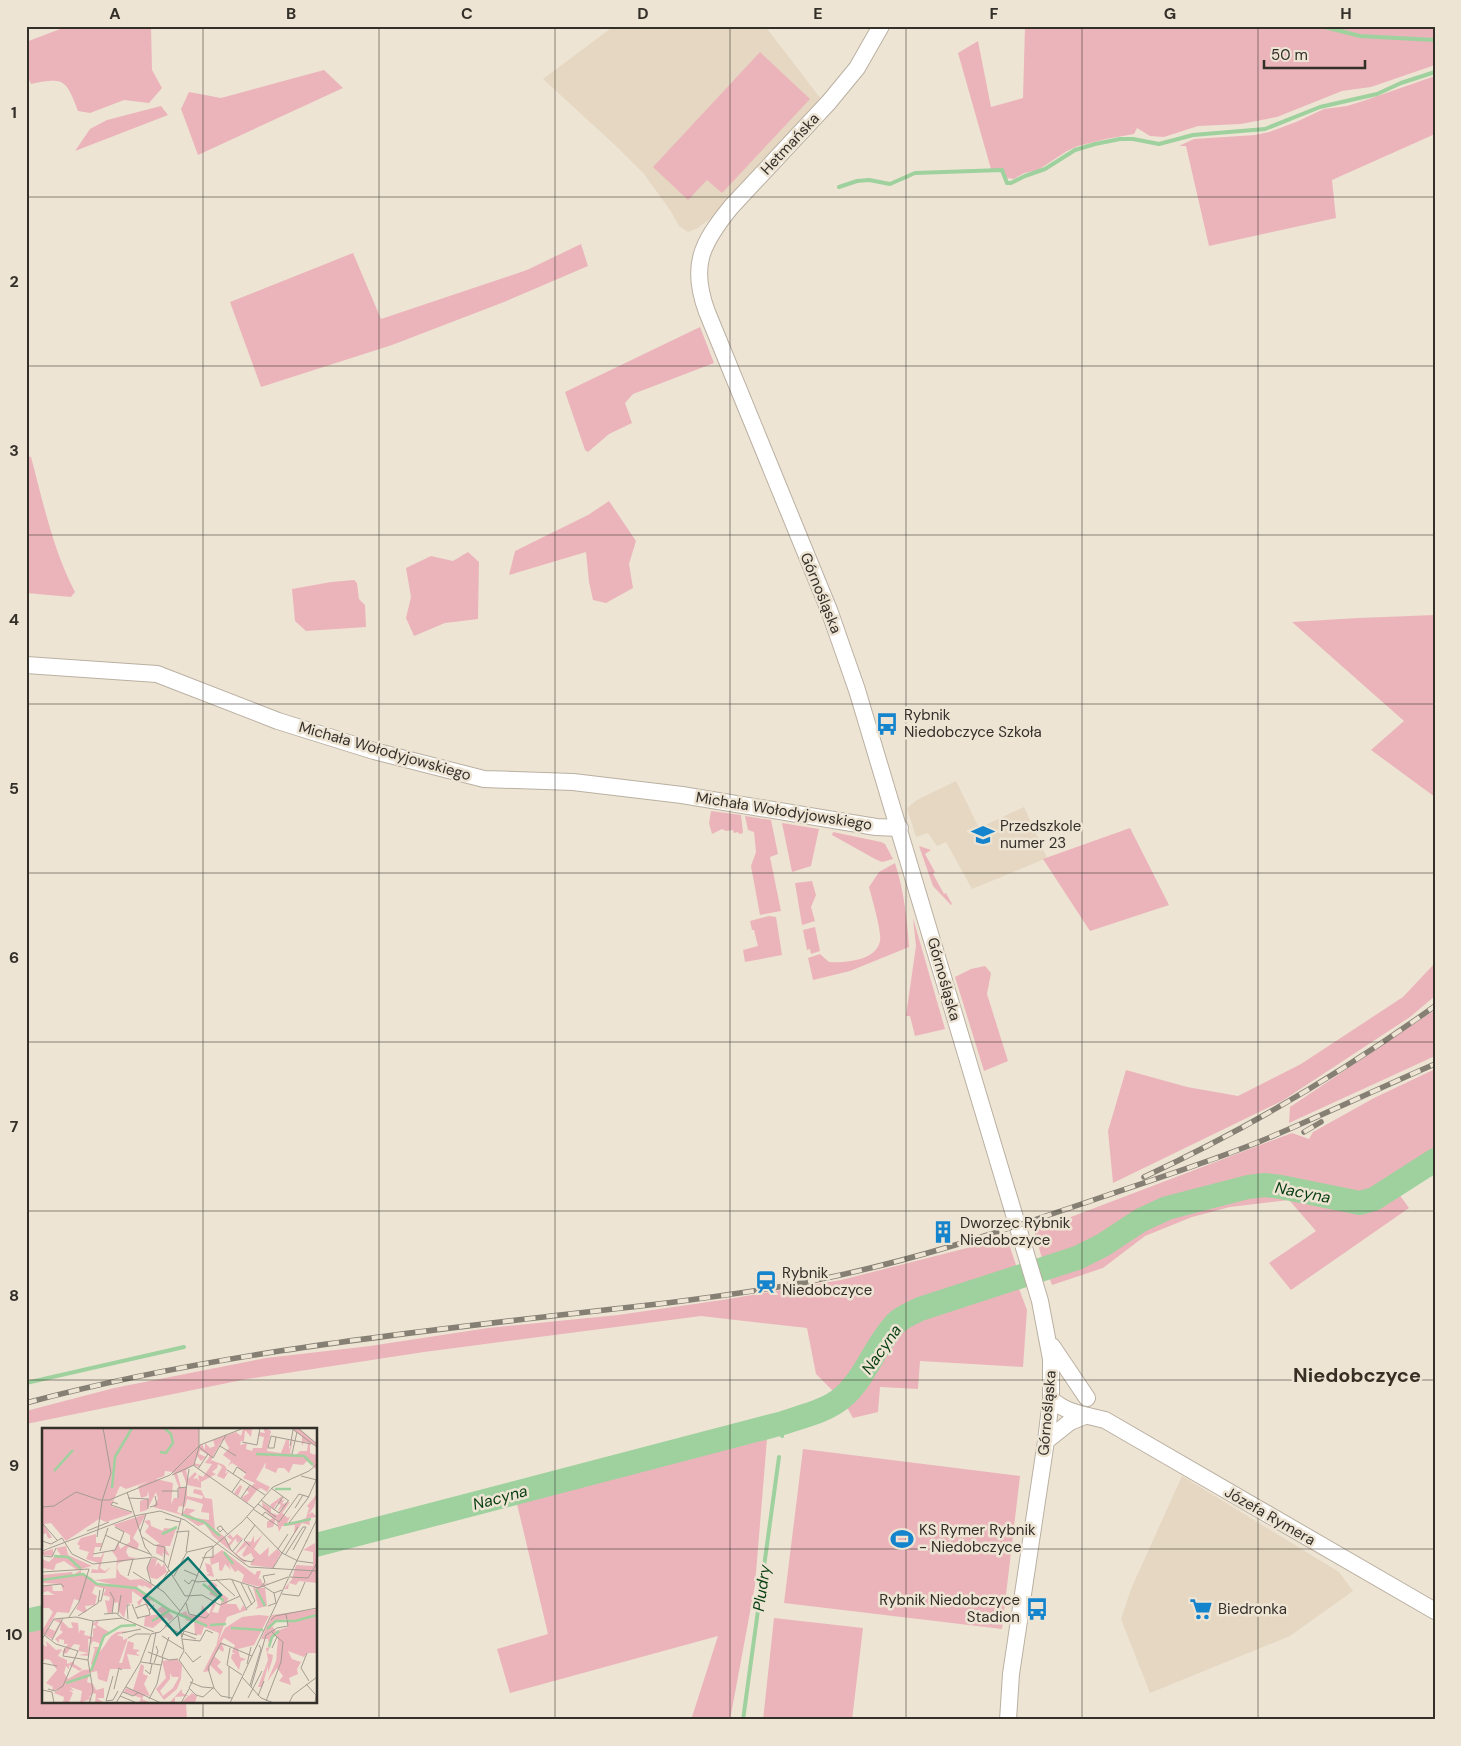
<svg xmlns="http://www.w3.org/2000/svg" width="1461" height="1746" font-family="'DM Sans',sans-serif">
<rect width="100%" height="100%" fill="#eee4d4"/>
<!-- built -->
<path fill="#e5d7c1" d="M614,26H765L821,99L710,219L696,229L688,232L679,226L670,210L644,174L616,146L543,79Z
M956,781L979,828L1024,807L1047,858L972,889L946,842L937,846L928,833L916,837L907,808L917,800Z
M1182,1476L1339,1572L1353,1591L1290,1636L1150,1693L1121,1619L1131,1589Z"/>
<!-- green -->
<path fill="#ebb4ba" d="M68,26H151L152,70L162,88L149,103L124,100L90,113L78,111C66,80 65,77 31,84L26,73V42Z
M1025,26H1435V65L1371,87L1342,91L1277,117L1241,124L1198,126L1164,137L1150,136L1137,128L1134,134L1106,139L1078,146L1067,151L1038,170L1024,173L1014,179L1007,178L1003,169H991L958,53L978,41L991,107L1023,98Z
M760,52L810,99L722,193L707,180L688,200L653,167Z
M324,70L343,88L198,155L181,109L189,92L221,98Z
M1435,76V134L1332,180L1336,218L1209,246L1186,146H1179L1194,139L1255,135L1269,132L1296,122L1324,109L1347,106L1366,100Z
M161,106L168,115L75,151L90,129L107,120Z
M581,244L588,266L504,302L392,345L261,387L230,302L353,253L381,319L527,270Z
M700,327L714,363L633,394L625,403L632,423L609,434L588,452L585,450L565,392Z
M26,456L31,457C43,502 53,550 75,592L71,597L26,593Z
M609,501L636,541L629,564L633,588L606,603L593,600L589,582L586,552L509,575L515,551L588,515Z
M468,552L479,562L478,619L445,623L414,636L406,618L411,597L406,568L431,556L453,561Z
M354,580L357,583L359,599L365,605L366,627L306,631L295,621L292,589L331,582Z
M1435,615V797L1371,750L1404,721L1292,622L1358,618Z
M711,811L741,815L743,833L739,834L738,832L734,833L733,830L726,831L722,829L712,834L709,823Z
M745,816L771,820L778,854L770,857L781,911L760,915L751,866L756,852L754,832L748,830Z
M782,823L819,829L811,866L792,872Z
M1130,828L1169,905L1090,931L1043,859Z
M833,832L881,842L885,844L893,859L882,862L875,859L832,835Z
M919,846L931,850L925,854L935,872L933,874L944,894L946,893L952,904L951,905L933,886Z
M895,863C904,891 907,918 909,947L850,971L813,980L808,958L820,954L829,962C844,963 876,961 880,941C882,932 872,899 869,887L879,872Z
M812,881L816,895L811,907L815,921L802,925L795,883Z
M769,916L776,917L782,955L745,962L743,950L758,946L754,930H752L750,921Z
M913,918L945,1029L915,1036L910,1016H906L916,946Z
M815,927L820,951L811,954L810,949L807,950L803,930Z
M1435,963V996L1410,1017L1282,1101L1113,1183L1108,1131L1126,1070L1187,1087L1238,1096L1301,1064L1403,997Z
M985,966L991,973L987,994L1008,1061L984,1071L955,977L971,969Z
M1435,1010V1056L1289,1123L1290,1107Z
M1435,1069V1153L1363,1197L1265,1179L1240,1184L1167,1204L1141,1216L1094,1245L1044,1265L1034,1231L1292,1133L1309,1139L1313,1132L1374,1098Z
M1262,1190L1286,1193L1359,1208L1374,1204L1396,1190L1409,1208L1291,1290L1269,1263L1316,1231L1289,1200L1230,1207L1192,1217L1145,1236L1103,1268L1052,1285L1048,1273L1099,1255L1133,1230L1166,1214L1227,1197Z
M1006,1235L1018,1271L920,1301L896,1316L851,1379L835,1393L816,1374L807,1328L701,1316L424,1352L247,1379L26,1424V1411L114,1388L266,1358L370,1346L488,1328L618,1315L722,1300L841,1280L967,1248Z
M1018,1286L1027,1310L1023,1367L920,1361L918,1389L880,1387L878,1412L853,1418L845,1404L860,1387L902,1324L940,1307Z
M767,1439L755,1585L730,1720H691L718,1636L510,1693L497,1649L548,1634L517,1504Z
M803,1449L1020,1476L1002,1629L784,1603Z
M774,1618L863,1628L852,1720H763Z
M44,1626V1702H186L187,1720H26V1630Z"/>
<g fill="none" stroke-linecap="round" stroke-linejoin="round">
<!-- stream -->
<path stroke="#9ed19e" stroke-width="4" d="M1321,26L1360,36L1435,40
M839,187L857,181L869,180L890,184L915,173L1002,170L1007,183H1011L1025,176L1045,169L1075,150L1095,144L1120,139H1133L1159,144L1193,135L1265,129L1320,107L1377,94L1401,83L1435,72
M1078,1247L1082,1255
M26,1383L184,1347
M782,1436L783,1423
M389,1516L398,1524
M743,1720L779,1457"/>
<!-- river -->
<path stroke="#9ed19e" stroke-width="24" d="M316,1545L783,1423C803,1416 827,1411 843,1397C866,1377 875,1345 896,1323C902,1317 912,1313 920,1309L1077,1258L1103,1245L1141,1220L1167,1208L1248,1187L1265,1185L1281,1187L1360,1203L1374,1199L1435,1160
M26,1621L44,1617"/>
<defs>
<path id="tertiary" d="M881,26L857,68L829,102L731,207C701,244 690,266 707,312L829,610L857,690L1040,1301L1051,1359V1399L1046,1441L1011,1674L1008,1720
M26,665L157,674L278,721L374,751L484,779L573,782L682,795L876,827L900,828
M1052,1346L1087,1398
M1051,1399C1066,1413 1085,1415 1105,1420L1435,1611
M1046,1441L1070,1422L1085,1416"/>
</defs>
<!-- tertiary casing -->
<use href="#tertiary" stroke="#bab0a2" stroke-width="18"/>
<!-- tertiary -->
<use href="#tertiary" stroke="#fff" stroke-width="16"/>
<defs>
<path id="rail" d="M1304,1132L1321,1122
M1144,1177C1247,1129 1343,1072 1435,1006
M26,1403C201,1356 381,1336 560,1315C643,1306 725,1297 807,1282C910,1262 1003,1231 1102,1197C1155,1179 1209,1162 1261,1141C1319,1117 1377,1089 1435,1064"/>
</defs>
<!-- rail casing -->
<use href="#rail" stroke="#857f74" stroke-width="5.5"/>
<!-- rail -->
<use href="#rail" stroke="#eee4d4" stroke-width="4" stroke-dasharray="11" stroke-linecap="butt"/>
</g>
<!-- grid -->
<path fill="none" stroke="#332f29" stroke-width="1" stroke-opacity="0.55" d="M203,26V1430M379,26V1720M555,26V1720M730,26V1720M906,26V1720M1082,26V1720M1258,26V1720M26,197H1435M26,366H1435M26,535H1435M26,704H1435M26,873H1435M26,1042H1435M26,1211H1435M26,1380H1435M26,1549H44M316,1549H1435M203,1702V1720"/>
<!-- icons -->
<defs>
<symbol id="bus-bare" viewBox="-9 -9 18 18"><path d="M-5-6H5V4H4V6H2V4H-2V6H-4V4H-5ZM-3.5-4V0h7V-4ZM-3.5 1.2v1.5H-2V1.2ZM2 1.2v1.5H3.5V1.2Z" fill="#1484cd" stroke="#eee4d4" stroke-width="2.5" paint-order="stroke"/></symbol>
<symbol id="school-bare" viewBox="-9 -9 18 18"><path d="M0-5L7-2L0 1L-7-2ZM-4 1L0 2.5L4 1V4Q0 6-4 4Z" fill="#1484cd" stroke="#eee4d4" stroke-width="2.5" paint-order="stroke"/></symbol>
<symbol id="building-bare" viewBox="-9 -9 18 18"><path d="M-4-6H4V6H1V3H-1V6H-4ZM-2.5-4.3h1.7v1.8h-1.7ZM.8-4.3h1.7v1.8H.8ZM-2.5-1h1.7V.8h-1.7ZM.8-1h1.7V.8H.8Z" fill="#1484cd" stroke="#eee4d4" stroke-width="2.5" paint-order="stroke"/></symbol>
<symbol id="station-bare" viewBox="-9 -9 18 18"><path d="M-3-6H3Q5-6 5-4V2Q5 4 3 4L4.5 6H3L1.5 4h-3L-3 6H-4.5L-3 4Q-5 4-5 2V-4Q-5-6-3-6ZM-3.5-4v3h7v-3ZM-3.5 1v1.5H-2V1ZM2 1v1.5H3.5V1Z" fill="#1484cd" stroke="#eee4d4" stroke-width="2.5" paint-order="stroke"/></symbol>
<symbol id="stadium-bare" viewBox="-9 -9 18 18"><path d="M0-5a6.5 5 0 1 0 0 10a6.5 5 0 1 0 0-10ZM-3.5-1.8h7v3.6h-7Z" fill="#1484cd" stroke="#eee4d4" stroke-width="2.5" paint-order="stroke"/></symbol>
<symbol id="supermarket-bare" viewBox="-9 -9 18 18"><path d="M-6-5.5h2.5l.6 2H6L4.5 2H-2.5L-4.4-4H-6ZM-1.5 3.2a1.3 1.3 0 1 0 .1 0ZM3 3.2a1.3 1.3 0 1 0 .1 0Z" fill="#1484cd" stroke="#eee4d4" stroke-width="2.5" paint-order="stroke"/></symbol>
</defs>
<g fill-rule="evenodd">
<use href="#bus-bare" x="871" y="708" width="32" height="32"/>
<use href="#school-bare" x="967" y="819" width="32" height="32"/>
<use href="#building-bare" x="927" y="1216" width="32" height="32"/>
<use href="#station-bare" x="750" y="1266" width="32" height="32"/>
<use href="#stadium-bare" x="886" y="1523" width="32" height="32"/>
<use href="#bus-bare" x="1021" y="1593" width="32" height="32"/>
<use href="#supermarket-bare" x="1185" y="1593" width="32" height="32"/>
</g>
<g text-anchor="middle" stroke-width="5" stroke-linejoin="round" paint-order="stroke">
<!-- street labels -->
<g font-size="15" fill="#332f29" stroke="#eee4d4">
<text transform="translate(790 144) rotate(-47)" y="5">Hetmańska</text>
<text transform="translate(821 593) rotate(68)" y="5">Górnośląska</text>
<text transform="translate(385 751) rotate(16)" y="5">Michała Wołodyjowskiego</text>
<text transform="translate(784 811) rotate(9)" y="5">Michała Wołodyjowskiego</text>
<text transform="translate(944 979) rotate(74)" y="5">Górnośląska</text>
<text transform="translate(1047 1413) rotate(-85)" y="5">Górnośląska</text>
<text transform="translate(1270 1516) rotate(30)" y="5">Józefa Rymera</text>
</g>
<!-- poi labels -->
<g font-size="15" fill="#332f29" stroke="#eee4d4" text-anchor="start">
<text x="904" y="720">Rybnik<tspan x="904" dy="17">Niedobczyce Szkoła</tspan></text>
<text x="1000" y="831">Przedszkole<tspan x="1000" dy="17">numer 23</tspan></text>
<text x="960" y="1228">Dworzec Rybnik<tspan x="960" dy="17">Niedobczyce</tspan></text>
<text x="782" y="1278">Rybnik<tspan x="782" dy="17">Niedobczyce</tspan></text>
<text x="919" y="1535">KS Rymer Rybnik<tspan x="919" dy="17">- Niedobczyce</tspan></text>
<text x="1020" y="1605" text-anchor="end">Rybnik Niedobczyce<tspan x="1020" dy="17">Stadion</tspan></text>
<text x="1218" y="1614">Biedronka</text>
</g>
<!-- water labels -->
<g font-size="16" font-style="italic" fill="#053e0d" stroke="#eee4d4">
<text transform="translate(1303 1192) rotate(11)" y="6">Nacyna</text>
<text transform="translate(881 1349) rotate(-55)" y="6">Nacyna</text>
<text transform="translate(500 1497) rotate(-15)" y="6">Nacyna</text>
<text transform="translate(761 1588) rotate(-82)" y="6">Pludry</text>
</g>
<!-- district labels -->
<g font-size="20" font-weight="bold" fill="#372f23" stroke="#eee4d4">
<text x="1357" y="1382">Niedobczyce</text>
</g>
</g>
<!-- overview -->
<g transform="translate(42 1428)">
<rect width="275" height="275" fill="#eee4d4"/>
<path d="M0,0H157V18L160,16L163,22V15L168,20L173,18L171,12L194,4L199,8L201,1L210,0L209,9L203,2L202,13H199L198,17L205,15L204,21L210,23L211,20H220L222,9L217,8V4L223,5L221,0H224L229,3L225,23L239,25L244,12H247V22L252,7L248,25L254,27L258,23H265L266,15L262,14L260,18V8L249,0H256L275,16V19L268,15V25L273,27L275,22V42L265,33L261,37L251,36L247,45L242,40H236L234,45L223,40L224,34L214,52L228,59L225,64L219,60L215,62L205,75L199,70L207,65L205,62L200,59L196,68L192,65L198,57L204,62L213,55L201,50L204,46L195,38L190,35L186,38L189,33L181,27L187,20L182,11L177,17L180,19L177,18L169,32L182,37L185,41L183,46L187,43L182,51L175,48L180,39L176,36L175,40L170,44L174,46L159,54V60L145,57L140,44L135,45L139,60L145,59V68L160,71L161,68L151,65L152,61L159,62L163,70L170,71L173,102L183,109L186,116L190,112L185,109L188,106L191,110L195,106L201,111L195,115L194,110L187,119L190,124L193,126L203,113L209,114L212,107V115L221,106L212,121L218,127L227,119L226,129L235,121L239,125L231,140L208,137L212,131L209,125L202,129L200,127L206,116L194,126L204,133L203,135L171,108L163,96L156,98L140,87L111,79L116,71L114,64L105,82L98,84V73L107,70L106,63L105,68L99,70L96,58L107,53L84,61L78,58L69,78L91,85L64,94L57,91L24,113L9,95L2,96L10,110H6L4,105L0,107ZM158,22L168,28L163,35L170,36L161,49L156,47L157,54L155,50L151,51L155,46L153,44L146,51L144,42L151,37L157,39L159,37L152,35L155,28L159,33L164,29L157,26ZM123,43L131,44L137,60L136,70H132L129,76L131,55L114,51L122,48ZM145,71L161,76L159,84L167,85V92L153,90L147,86L154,82L144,80L140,86L135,84L137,78L143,79ZM275,66L272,79L266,87L270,84L275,89L267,90L268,97L260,95L252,106L253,97L240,98L237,104L234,90L231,99L225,100V94L231,90L221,80L220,74L229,80V85L236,87L242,78L235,84L239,77L235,75L231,81L228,77L240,68V73L243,71L240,76L248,74L240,85L246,90L249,87L245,95L255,94L264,90L267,80L265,78ZM104,86L91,110L97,116L95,122L86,119L84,124L87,129L94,130L76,135L75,140L78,146L88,152L99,151L111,157L109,161L101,157L102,159L97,157L94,160L113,174L108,172L106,179L101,171L97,178L95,174L100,170L90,163V175L85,176L82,190L76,182V174L72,175L74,166L70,184L66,186L63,172L67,173L68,169L61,167L64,161L53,158L50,165L55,168L53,177L43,178L45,183L42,185L34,181L38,173L32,171L27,185L15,184L6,200L13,203L18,195L11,192L18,191L27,200H31L29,194L36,195L37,206L38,202L43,203L42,207L51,209V201L55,199L50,196L57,192L55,197L67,204L60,213L58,224L69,208L75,204L87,203L75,207L81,209V212L86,210L77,235H80L86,213L92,215L91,221L98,222L94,225L98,228L85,226L89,241H68L65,254L56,251L55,243L47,245L45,254L51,256L54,262L62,260V270H55L62,275H53L54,266L51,265L47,269L50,271L48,274V271L38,275L40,263L28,259L32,263L27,262L31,265L27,274L30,275H21L22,269L12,265L18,260L10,263L11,259L4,255L15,242L8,232L3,231L0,235V216L5,219L4,213L14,222L20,221L16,228L25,232V236L32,233V236L40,241L38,243L27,237V241L24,238L22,245L26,251L41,242L51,241L49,235L53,221L51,219H57V215L51,213L49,217V211H46L47,228L36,227L47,225L36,223L38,217L32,216L24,226L20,224L26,216H22V212L17,211V215L13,211L21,204L18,202L19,196L10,211L1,206L0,210V203L11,184L7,180H0V167H12L6,163L0,165V158L10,157L11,163H21L19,156L0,155V147L30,144L31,147L39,142V146L50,150L54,156L73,157L52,152L74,150L75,130L69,122H73L76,114L78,121L88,114V107L71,97ZM108,92L109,98L121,103L122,100L134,101L128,118H122L128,128L120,125L122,129L114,125L115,116H118L103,104L107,98L102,93ZM54,106V115H60L59,119H53L51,129H59L63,122L58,140L63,143L69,139L63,145H49L50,141L56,142L57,135L44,131L47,124L37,121L38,118L35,116L39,110ZM273,115L275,155L257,153L254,157L247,155L246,161H242L250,151L254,137L271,138V124L261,122ZM24,118L26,127L50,138L35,142L22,133L14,136L12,142L0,140V124L11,121V128L1,127L0,131L7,134L13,128L20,129L14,120ZM180,122L213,147L215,143H219L216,152L218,150L221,156L227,155L218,159L200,154L202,147L196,142L193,144L187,136L189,142L183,136L180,143L177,142V134L169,137L172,149L164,147L168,145L165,144L163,135L169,137L168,130ZM110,130L115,131L113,139L116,134L120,139L122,135L125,144L115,151L109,150L105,140ZM171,154L175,157L174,162L186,170L185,176H194L198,183L201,177L205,182L185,189L174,219L177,205L162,199L159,207L153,206L152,194L143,192L145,190L137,186L144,183L146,187L159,188L160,177L167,186L171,175L174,176L170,184L176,185L180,172L167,166L169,163L164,159ZM211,159L223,160L225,178L213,181L216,178ZM120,178L127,182L118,189L127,184L132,190L127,193L124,189L111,200L102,198L103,188L120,186L115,182ZM275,181V225H265L262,229L246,223L250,231L259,234L255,241L256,246L247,250L249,257L237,253L241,248L235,240L225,254L234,233L236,211L232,205L227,217L226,211H219L230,187ZM246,191V199L234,203L230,198L234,193ZM217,187L227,188L212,217L196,221L198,229L203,231L204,227L203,232L199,233L197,242L189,230L190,226H193L190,224L193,217L182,210L179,214L184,218L180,217L182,221L181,224L177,221L172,228L179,234L175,238L181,244L178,247L168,237V243L161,244L183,200L200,189ZM228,219L225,225L231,227L230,233L226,245V238L220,259H216L226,232L224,220ZM135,231L140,237L139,251L135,261L122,272L114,261L124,250L120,233ZM128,245L130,249H137L131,260L121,268L118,263L128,251ZM99,236L102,238L101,246L106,248L102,256L108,268L102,267L100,271L109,275H97L99,270L82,264L84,260L91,262ZM140,261V265L147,268L150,265L155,268L153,275H139L146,268L133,269V275H127Z" fill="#ebb4ba" fill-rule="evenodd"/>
<path fill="none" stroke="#9ed19e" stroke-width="2.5" d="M118,24L124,25L131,15L129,6L122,0M214,26L262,28L271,37M12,43L31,22M70,60L73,29L90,0M233,61H249M141,87L162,94M162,94L178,108M242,97L269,91M120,106L135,99M182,124L191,136M12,128L26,129L39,141M0,152L41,146L55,156L94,160L129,183L165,198M161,156L182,173M214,161L223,178M110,193L127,183M168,197L184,196M189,200L221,202M225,201L234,193H253L275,187M227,219L230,209L237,203M49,243L62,208L79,198L94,197M24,255L48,247"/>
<path fill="none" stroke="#a39c90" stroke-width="1" d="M249,0L275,19M256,0L275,16M234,9L232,20H226L229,8L269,16M200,14L215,17L218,0M178,18L194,28M248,18L251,2M157,19L171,30L184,7M250,26L255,4M151,37L212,80M156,41L166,26M185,42L223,67M191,46L195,39L204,45M130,47L152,37L157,19V0M259,48L275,52M229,60L247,73M120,63H136M85,64L103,119L110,128M190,64L199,51M86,70L106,71V81M136,70V60L145,59M199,70L208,57M219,72L237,85L246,73M76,76L71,74L69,77L90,84M216,76L234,89M0,79L12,78L34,64L58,72H67L128,47L158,17L202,0M108,79L115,77L113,68M253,80L261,67M211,81L236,98M232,82L241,69M140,88L147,41M220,88L223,84L237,94L257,66L267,69M205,89L240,125L256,133L271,135M123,91L138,94M247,95L266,70L275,50M1,96L15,112M181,101L178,104L175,100L178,98H179L181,101L182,102L186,107M45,103L67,94M98,104L104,86M134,104L147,103L144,124M63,107L78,114L82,104L73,99M55,109L60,73L69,45L61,0M100,109L112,117L123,119L122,134M183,110L189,122L200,132L210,134L212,131M0,113L9,116L20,110L30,126L51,136M264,114L275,91M208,118L202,112L213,97M236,121L246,106M0,123L92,88L118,83L143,92L207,139L275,143M58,123L66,100M190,124L200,112M51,126L73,122L77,114L108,126M243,127L261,99H264L251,122M2,128L10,129L14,120M112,129L122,134L143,168M160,130L171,129V119M51,136L112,129M126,140L139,91M231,140L256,99M142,142L156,148M0,144L47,141M91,144L122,164L138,183M86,148L91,131M132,148L145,124L171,118M248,149L266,150L275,135M174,151L193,168M246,151L265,112M142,152L147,156L150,152L155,154M190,152L205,182M155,154L188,151L216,160L246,149M109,155L105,140L109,130M199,155L210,177M0,158L19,156L22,159M221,158L232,165L240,162M219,159L223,154L221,148L233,146M116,160L127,142M68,164L72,171L70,186M240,166L257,168L263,154M143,168L160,167L178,177L198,168M56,173H59L62,160M144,175L147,186L164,190L167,186M90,176L96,191M226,178L234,175L232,165M93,180L104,176L107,182M205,180L213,173L206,158M62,186L74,185L80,190M76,186L79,167M36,188L56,175L58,162M136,188L142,223L137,232M27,189L37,174L47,141M95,190L108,187L107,182L112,177M86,191L85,177H88M229,192L233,188L275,180M123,197L137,205M230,204L235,209L230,220M80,205L99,201M139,205L154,211M2,207L14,216L36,223L21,258L13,263L6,261M120,208L141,221M140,209L142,203L155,207M86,210L94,206H108M0,211L12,191L34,189L51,193L80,190L112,204M140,211L158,213L164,202L171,205M10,212L21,190M23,220L21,228L46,232M188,220L185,237L200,247M106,224L127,232L136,231M143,224L151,234L159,228M265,225L259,240L267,253M120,229L127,209M137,232L151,252M99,234L119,237M0,235L15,238M112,235L116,223L114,218M108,236L114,204M205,236L209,219M187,239V271M103,242L108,246L110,236M71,248L64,273L71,272L76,263M200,249L219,270L232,275M151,252L147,260L154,267L161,269L171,260M148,254L160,259L172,260L179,268L190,270M264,256L274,267L273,275M208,257L219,221L217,217M84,259L119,275M209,259L224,207L235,200L246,198L244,186M172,260L166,240L179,215L210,228M72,261L77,240L80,242M0,262L10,264L12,275M81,264L91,268L97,264M78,268L95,275M216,268L222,253M206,270L220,243M107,271L115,256L121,229M224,273L239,234L241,214L235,209M47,275L51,263L46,232L51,193M74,275L98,235L109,206L118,204L135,188L146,171L164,125L200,94L231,59L267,43L275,36M139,275L147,261M188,275L246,151M247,275L251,267L275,249"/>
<path fill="#0f766e" fill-opacity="0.15" stroke="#0f766e" stroke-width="2.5" d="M146,130L179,167L135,207L102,170Z"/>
<rect width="275" height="275" fill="none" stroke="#332f29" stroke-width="2.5"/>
</g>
<!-- border -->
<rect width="1461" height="1746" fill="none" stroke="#eee4d4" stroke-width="55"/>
<!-- scale -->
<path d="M1264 60v8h101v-8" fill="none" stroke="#332f29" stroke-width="2.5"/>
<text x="1271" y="60" font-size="15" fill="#332f29" stroke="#eee4d4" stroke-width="4" paint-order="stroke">50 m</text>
<rect x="28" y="28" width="1406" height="1690" fill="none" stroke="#332f29" stroke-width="2"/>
<g font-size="16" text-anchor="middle" font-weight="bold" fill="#332f29">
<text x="115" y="19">A</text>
<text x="291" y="19">B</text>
<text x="467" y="19">C</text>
<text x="643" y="19">D</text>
<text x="818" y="19">E</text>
<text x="994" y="19">F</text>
<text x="1170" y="19">G</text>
<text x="1346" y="19">H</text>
<text x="14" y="118">1</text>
<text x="14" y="287">2</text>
<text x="14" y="456">3</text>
<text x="14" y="625">4</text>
<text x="14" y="794">5</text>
<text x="14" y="963">6</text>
<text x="14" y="1132">7</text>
<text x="14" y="1301">8</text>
<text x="14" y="1471">9</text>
<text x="14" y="1640">10</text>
</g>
</svg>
